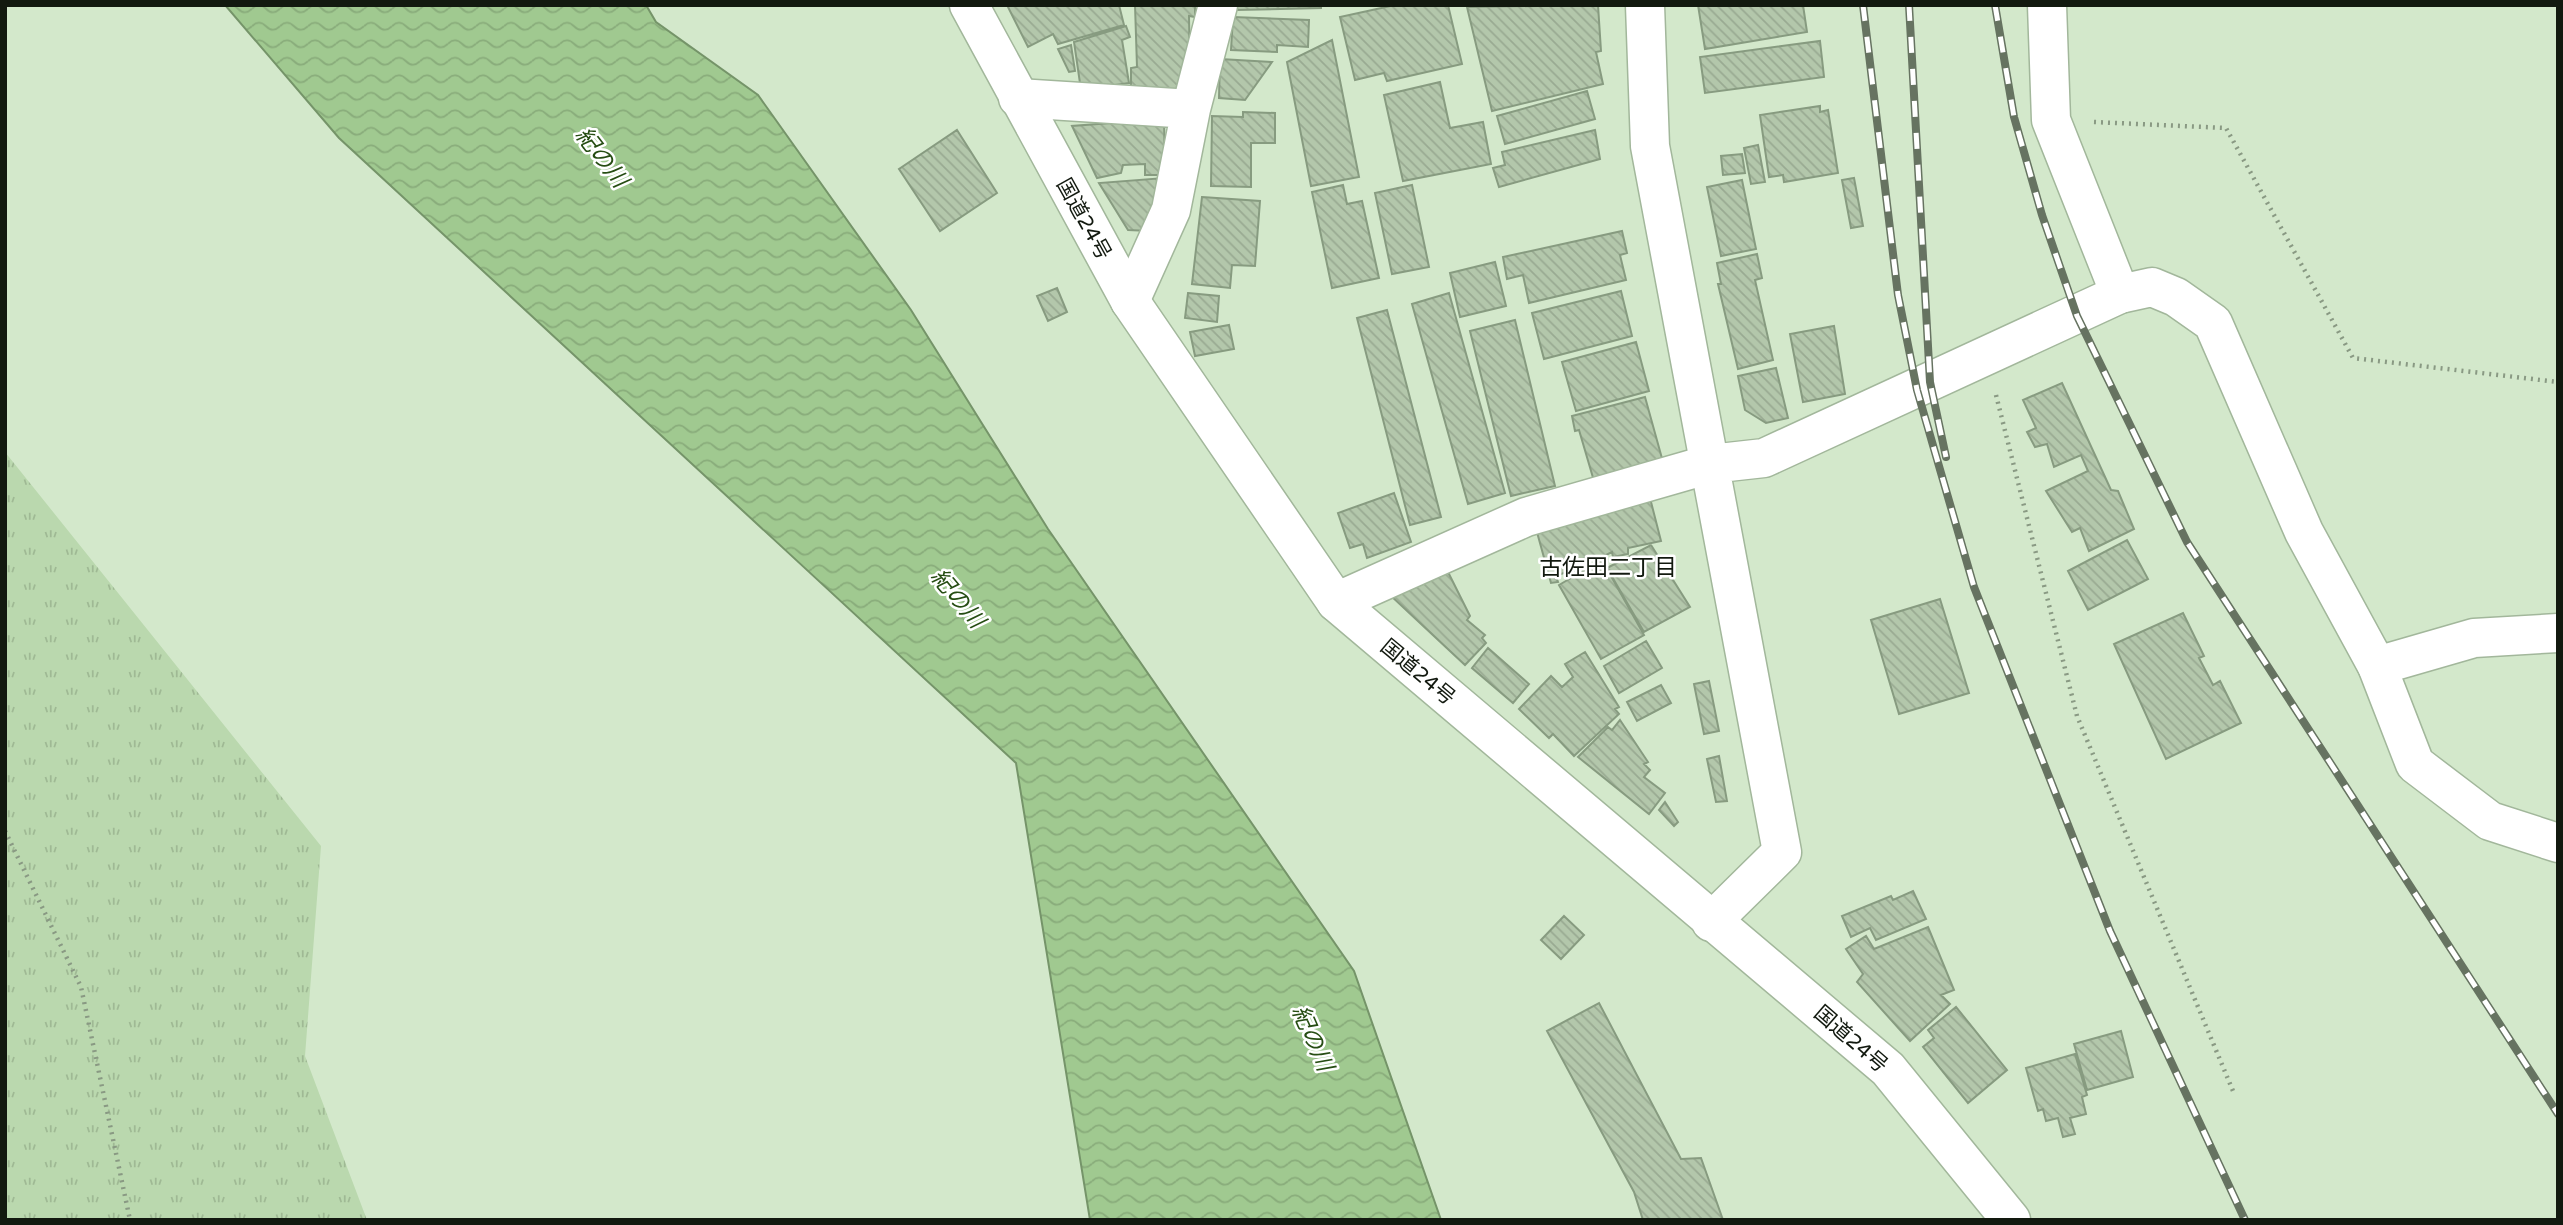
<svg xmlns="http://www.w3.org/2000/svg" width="2563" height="1225" font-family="'Varela Round','Noto Sans JP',sans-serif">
<defs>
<pattern id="grass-tufts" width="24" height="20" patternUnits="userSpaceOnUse" patternTransform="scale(1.75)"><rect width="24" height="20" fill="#bad8ae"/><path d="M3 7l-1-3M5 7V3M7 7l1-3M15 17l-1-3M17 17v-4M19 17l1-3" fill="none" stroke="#9fb994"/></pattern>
<pattern id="water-waves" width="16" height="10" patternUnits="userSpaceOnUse" patternTransform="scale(1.75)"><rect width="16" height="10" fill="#a0c990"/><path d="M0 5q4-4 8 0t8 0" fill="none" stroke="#89ac7b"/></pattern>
<pattern id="building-back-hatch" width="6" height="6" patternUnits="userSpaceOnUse" patternTransform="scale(1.75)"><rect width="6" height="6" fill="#b3c7ab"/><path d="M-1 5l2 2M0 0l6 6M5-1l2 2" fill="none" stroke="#99aa92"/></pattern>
</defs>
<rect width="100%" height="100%" fill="#d3e8cb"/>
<!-- grass -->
<path fill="url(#grass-tufts)" d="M5,452L321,846L305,1056L367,1220H5Z"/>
<!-- water -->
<path fill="url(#water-waves)" stroke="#759469" stroke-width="2" d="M225,5H646L656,22L758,95L911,310L1048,529L1354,971L1441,1220H1090L1016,763L339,138Z"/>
<!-- building -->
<path fill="url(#building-back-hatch)" stroke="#879b80" stroke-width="2" d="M1007,5H1119L1124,25L1058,44L1053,34L1028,47Z
M1135,5H1195V17L1189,16L1190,72L1183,90L1131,88V68L1137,67Z
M1237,5H1321V8L1237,10Z
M1395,5H1448L1462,64L1387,81L1384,73L1355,80L1340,17Z
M1598,5L1601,51L1596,52L1603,84L1492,111L1467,7Z
M1698,5H1803L1807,32L1705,49Z
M1233,17L1309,20L1308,47L1277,45V52L1231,50Z
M1126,26L1130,37L1122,40L1129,83L1081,90L1074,42Z
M1332,40L1359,177L1311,186L1287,62Z
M1820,41L1824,77L1705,93L1700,57Z
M1071,45L1075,71L1069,72L1058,49Z
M1220,59L1272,62L1245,100L1219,98Z
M1440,82L1450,128L1483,122L1491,164L1403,181L1384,95Z
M1587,91L1595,119L1505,144L1497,116Z
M1820,106V112L1828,110L1838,173L1784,182L1783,175L1769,177L1760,115Z
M1243,112L1275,113V143H1251V187L1211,186L1212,116L1243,117Z
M1164,119L1165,175H1145V164L1123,165L1121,173L1097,178L1072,126Z
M957,130L997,193L940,231L899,169Z
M1595,130L1600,159L1499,187L1493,168L1505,165L1502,152Z
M1758,145L1765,182L1751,184L1744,148Z
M1742,154L1745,173L1723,175L1721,156Z
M1164,178L1150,231L1128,230L1099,183Z
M1854,178L1863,226L1851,228L1842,180Z
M1742,180L1756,249L1721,256L1707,187Z
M1343,185L1347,204L1362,201L1379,278L1332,288L1312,192Z
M1412,185L1429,267L1392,274L1375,193Z
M1202,197L1260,201L1255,266L1232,265L1230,288L1192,284Z
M1622,231L1627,253L1620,255L1626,280L1529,303L1523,275L1507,279L1503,257Z
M1757,254L1762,278L1755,280L1773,360L1738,369L1718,284H1721L1717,263Z
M1495,262L1506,306L1460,317L1450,273Z
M1057,288L1067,312L1048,321L1037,296Z
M1621,291L1632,336L1544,359L1532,313Z
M1188,293L1219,296L1217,322L1185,318Z
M1449,293L1505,493L1468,504L1412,304Z
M1387,310L1441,517L1410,525L1357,318Z
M1515,320L1555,486L1511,496L1470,331Z
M1229,325L1234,349L1195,356L1190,332Z
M1834,326L1845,394L1803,402L1790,334Z
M1636,342L1649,391L1576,411L1562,362Z
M1776,368L1788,418L1766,423L1745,410L1738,376Z
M2062,383L2111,490L2118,491L2134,529L2089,551L2080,528L2072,532L2046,491L2088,471L2081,455L2054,467L2047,444L2035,447L2027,432L2036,428L2023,400Z
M1645,397L1663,462L1594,481L1579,430L1575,431L1572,416Z
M1394,493L1411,542L1367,558L1363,544L1350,548L1338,513Z
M1650,498L1661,541L1628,548V554L1613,557L1612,552L1596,560L1594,556L1575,561L1576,568L1556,576L1558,582L1551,583L1535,525Z
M2127,540L2148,579L2088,610L2068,571Z
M1651,545L1690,607L1644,632L1607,568Z
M1602,560L1644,635L1601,659L1559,585Z
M1444,564L1470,616L1467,620L1485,635L1482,638L1486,643L1465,665L1390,595Z
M1940,599L1969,693L1899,714L1871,620Z
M2183,613L2204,656L2199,658L2213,685L2220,681L2241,723L2166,759L2114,644Z
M1646,641L1662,668L1619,693L1604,666Z
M1488,648L1529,684L1513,703L1472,668Z
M1585,652L1619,707L1615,709L1619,714L1574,756L1553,734L1549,738L1519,709L1551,676L1562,687L1573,677L1565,664Z
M1709,681L1719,731L1704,734L1694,684Z
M1661,685L1671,703L1637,721L1627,702Z
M1620,720L1648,762L1644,764L1650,770L1644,777L1665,793L1649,814L1578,757L1608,727L1612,730Z
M1719,756L1727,801L1716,802L1707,759Z
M1665,802L1678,822L1674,826L1659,810Z
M1913,891L1926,919L1876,940L1870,928L1851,937L1842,916L1891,896L1893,900Z
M1564,916L1584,935L1561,959L1541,940Z
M1928,927L1954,990L1941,995L1950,1004L1910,1041L1857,982L1863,974L1846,949L1866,936L1874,949Z
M1599,1003L1681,1159L1701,1158L1723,1220H1643L1634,1192L1547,1031Z
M1956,1007L2007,1070L1968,1103L1923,1047L1934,1038L1928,1030Z
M2121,1031L2133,1077L2087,1090L2074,1044Z
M2075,1054L2087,1095L2082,1097L2086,1114L2070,1118L2075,1134L2063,1137L2058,1118L2046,1121L2043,1109L2038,1111L2026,1068Z"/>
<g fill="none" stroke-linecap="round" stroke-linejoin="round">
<defs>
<path id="street" d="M2047,5L2051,120L2120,294
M1018,98L1191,109
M1130,301L1171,210L1191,109L1218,5
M1336,602L1526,517L1710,464
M2377,666L2474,638L2558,633"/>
<path id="secondary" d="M1645,5L1650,146L1782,852L1711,922
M1710,464L1764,458L2120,294L2152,287L2176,297L2213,323L2304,532L2377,666L2415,764L2490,821L2558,843"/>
<path id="highway" d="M969,5L1130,301L1336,602L1888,1069L2011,1220"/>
</defs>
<!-- street casing -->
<use href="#street" stroke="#a2b79b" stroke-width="41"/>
<!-- secondary casing -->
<use href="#secondary" stroke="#a2b79b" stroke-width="41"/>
<!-- highway casing -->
<use href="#highway" stroke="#a2b79b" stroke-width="41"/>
<!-- path -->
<path stroke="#899983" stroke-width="4.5" stroke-dasharray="2 5" stroke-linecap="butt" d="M2094,122L2226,128L2353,358L2558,382
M1996,395L2077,716L2233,1091
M5,831L81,987L130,1220"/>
<!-- street -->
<use href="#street" stroke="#fff" stroke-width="38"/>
<!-- secondary -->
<use href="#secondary" stroke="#fff" stroke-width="38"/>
<!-- highway -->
<use href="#highway" stroke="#fff" stroke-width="38"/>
<defs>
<path id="rail" d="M1863,5L1898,295L1917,390L1974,587L2110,931L2245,1220
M1909,5L1930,382L1946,457
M1995,5L2014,117L2042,215L2077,316L2187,542L2558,1114"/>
</defs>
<!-- rail casing -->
<use href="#rail" stroke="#667361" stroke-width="8"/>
<!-- rail -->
<use href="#rail" stroke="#fff" stroke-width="5" stroke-dasharray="16" stroke-linecap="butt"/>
</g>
<g text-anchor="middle" stroke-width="5" stroke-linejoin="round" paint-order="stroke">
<!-- street labels -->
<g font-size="21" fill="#12190f" stroke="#fff">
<text transform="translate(1084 219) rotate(61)" y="7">国道24号</text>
<text transform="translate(1418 672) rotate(40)" y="7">国道24号</text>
<text transform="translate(1851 1039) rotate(41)" y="7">国道24号</text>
</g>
<!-- water labels -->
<g font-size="23" font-style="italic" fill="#264d13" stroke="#fff">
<text transform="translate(602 157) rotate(52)" y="8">紀の川</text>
<text transform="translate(958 598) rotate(50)" y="8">紀の川</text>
<text transform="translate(1313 1038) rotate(66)" y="8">紀の川</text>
</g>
<!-- neighbourhood labels -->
<g font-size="23" fill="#12190f" stroke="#fff">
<text x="1608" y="575">古佐田二丁目</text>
</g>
</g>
<!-- border -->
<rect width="2563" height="1225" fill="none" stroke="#12190f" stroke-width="14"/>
</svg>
